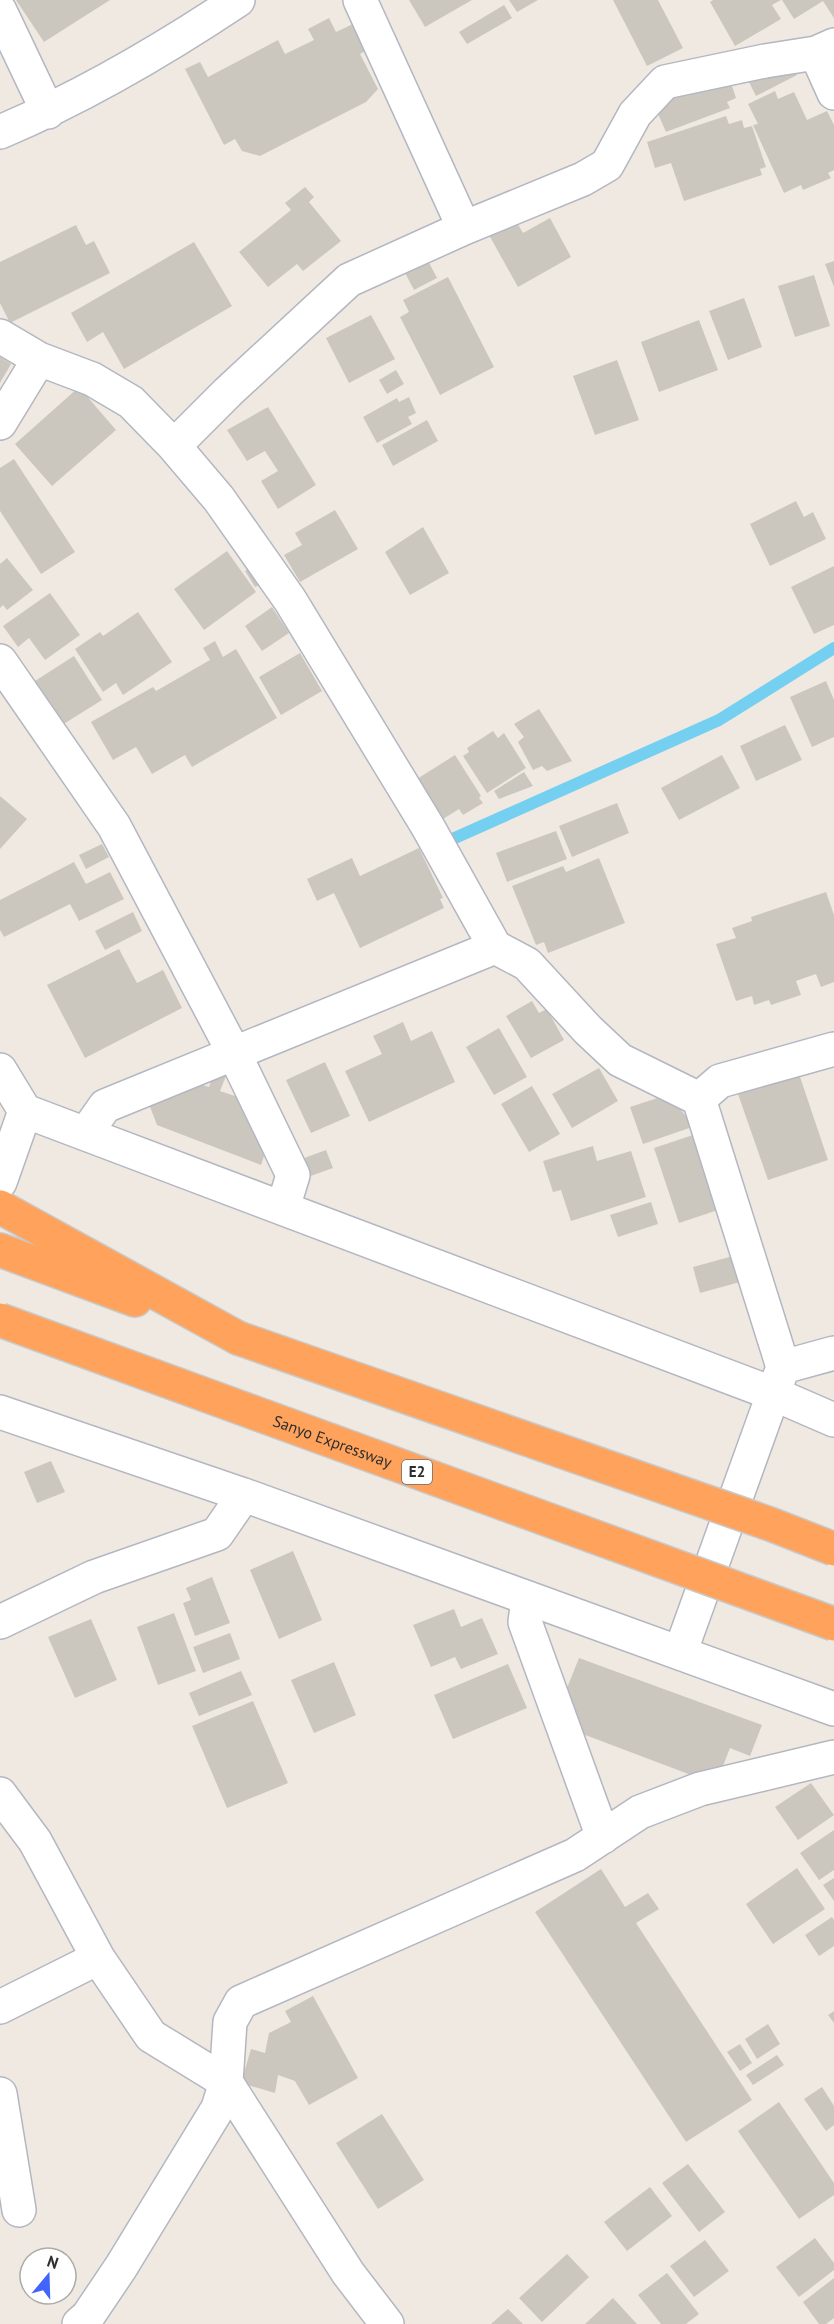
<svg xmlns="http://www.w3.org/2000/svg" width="834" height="2324" font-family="'PT Sans',sans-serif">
<rect width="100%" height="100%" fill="#efe9e1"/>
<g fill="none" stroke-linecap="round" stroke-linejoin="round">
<!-- stream -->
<path stroke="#75cff0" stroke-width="12" d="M452,850L448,841L719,720L834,648"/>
</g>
<!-- building -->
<path fill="#cbc7bf" d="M16,0H110L44,42Z
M409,0H472L425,27Z
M509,0H538L517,12Z
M613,0H658L683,48L647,66Z
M713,0H781L772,5L781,19L735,46L710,2Z
M782,0H834V18L823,1L794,19Z
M504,5L512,18L467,44L459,32Z
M329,18L336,32L355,23L368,49L360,54L378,89L366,102L260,156L242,151L235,139L224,145L185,69L200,62L208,77L278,40L285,54L314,40L308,29Z
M789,60L797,75L756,96L749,82Z
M731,83L736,98L727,102L730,108L666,132L655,107L662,94Z
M775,91L778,99L794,92L807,120L827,111L834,125V170L828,173L831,178L803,190L801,185L784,193L753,125L758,124L748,104Z
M726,116L729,124L742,120L744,128L752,126L766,167L760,169L762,175L684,201L671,163L655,168L647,142Z
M305,187L314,197L309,202L341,241L303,271L297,264L268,287L239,252L291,210L285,203Z
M550,218L571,257L518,287L489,235L516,221L523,233Z
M76,225L86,245L94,241L110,273L10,323L0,303V262Z
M194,242L232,306L124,369L103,332L87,342L71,313Z
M425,255L437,278L414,290L402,267Z
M834,261V287L825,264Z
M814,275L830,326L795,337L778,286Z
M448,277L494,367L440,395L400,317L409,312L403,300Z
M744,298L762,347L728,360L709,311Z
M371,315L395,359L349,383L326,338Z
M699,320L718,370L659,392L641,342Z
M0,357L11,364L0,383Z
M617,360L639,420L595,435L573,376Z
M396,370L404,384L387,394L379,380Z
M79,387L116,430L52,486L15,444Z
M409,397L416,413L408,417L412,424L377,443L363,417L397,398L399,402Z
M268,407L316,485L278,509L261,481L278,471L265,451L247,461L227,430Z
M427,420L438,441L393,466L382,445Z
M14,459L75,552L41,574L0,511V468Z
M796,501L804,517L813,512L826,539L770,566L750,524Z
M335,510L358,549L300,582L284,555L302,545L295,533Z
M423,527L449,573L410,595L385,552Z
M227,551L256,592L204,630L174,589Z
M7,558L33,590L7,610L3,605L0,608V564Z
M253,566L264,583L255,587L245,571Z
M834,566V625L814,634L791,587Z
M50,593L80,635L45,660L29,638L18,647L3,626Z
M272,607L289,633L262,651L245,626Z
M138,612L172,662L123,695L116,683L103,692L75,649L100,632L103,636Z
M215,641L223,657L236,649L277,718L192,767L185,755L152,774L136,747L113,760L91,722L153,687L156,691L210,660L203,648Z
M300,653L322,691L281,715L259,677Z
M74,656L102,700L62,725L35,681Z
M826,681L834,700V737L812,747L790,697Z
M539,709L572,761L547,771L542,766L533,770L518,742L524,737L514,724Z
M785,725L802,760L756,781L740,746Z
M493,731L498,738L504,733L526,768L487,793L463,756L469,752L467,748Z
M455,755L481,796L479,798L483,803L463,815L459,809L443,819L417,779Z
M722,755L740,788L679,820L661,788Z
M524,772L533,786L499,799L494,791Z
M0,796L27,819L0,849Z
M617,803L629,833L572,857L559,826Z
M556,831L567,859L507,882L496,853Z
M102,844L109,857L86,869L79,855Z
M419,848L443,898L440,899L444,908L360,948L334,893L317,901L307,879L352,858L360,876Z
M599,858L625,923L548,953L544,942L536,945L512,886L563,866L566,872Z
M74,862L86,884L110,872L124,899L79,921L70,904L4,937L0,930V900Z
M826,892L834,915V982L821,987L816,974L796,981L801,995L771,1005L769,1000L754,1005L752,996L736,1001L716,944L736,938L732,928L752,921L751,917Z
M133,912L142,931L105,950L95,931Z
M119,949L137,983L163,970L182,1008L85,1058L47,985Z
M532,1001L539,1013L547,1009L564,1040L531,1058L506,1016Z
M403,1022L411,1041L432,1031L455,1082L369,1122L345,1071L382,1054L373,1036Z
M499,1028L527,1077L494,1095L466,1047Z
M325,1062L350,1116L311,1133L286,1080Z
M599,1068L618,1101L572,1128L552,1094Z
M214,1072L226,1076L220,1091L238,1097L264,1156L261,1165L157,1125L147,1099L194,1082L209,1087Z
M799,1074L828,1160L768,1180L738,1094Z
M532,1086L560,1134L529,1152L501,1104Z
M667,1095L695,1126L643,1144L630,1107Z
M696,1134L721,1209L679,1223L654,1148Z
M593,1146L597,1161L631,1151L646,1197L571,1221L561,1190L553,1192L543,1161Z
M326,1150L333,1168L305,1178L299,1160Z
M651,1202L658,1224L618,1237L610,1215Z
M733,1256L740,1282L700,1293L693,1267Z
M51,1461L65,1492L37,1503L24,1472Z
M293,1551L322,1620L279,1639L250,1570Z
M212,1577L230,1623L195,1636L183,1603L191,1600L186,1588Z
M454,1609L461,1627L482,1618L498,1654L461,1669L455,1657L431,1667L413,1625Z
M174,1613L196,1671L158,1685L137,1627Z
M91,1619L117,1680L75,1698L48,1637Z
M230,1633L240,1659L203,1673L193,1647Z
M579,1658L762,1725L750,1756L730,1748L721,1771L699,1778L580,1733L565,1693Z
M334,1662L356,1715L314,1733L291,1680Z
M508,1664L527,1708L453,1739L434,1695Z
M241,1671L252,1695L199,1716L189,1693Z
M253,1701L288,1783L227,1808L192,1726Z
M811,1783L834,1815L798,1840L775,1807Z
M834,1830V1870L819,1880L800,1853Z
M797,1868L825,1909L773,1944L746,1904Z
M601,1869L625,1907L648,1893L659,1909L636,1923L752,2100L686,2142L535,1912Z
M834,1878V1901L823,1885Z
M832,1917L834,1920V1946L819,1956L805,1935Z
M313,1996L358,2078L309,2105L295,2081L278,2075L275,2093L241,2083L251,2049L265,2053L269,2033L291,2022L285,2011Z
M834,2011V2023L828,2015Z
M768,2024L780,2044L757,2059L745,2039Z
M740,2044L752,2063L740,2071L727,2052Z
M777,2055L784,2065L753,2085L746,2075Z
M822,2087L834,2106V2125L826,2131L804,2099Z
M779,2102L834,2183V2195L799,2219L738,2131Z
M382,2114L424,2180L378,2209L336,2143Z
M688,2164L725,2212L699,2232L662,2183Z
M650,2187L672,2216L627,2251L604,2222Z
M815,2238L834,2263V2270L799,2297L776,2267Z
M705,2240L729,2271L694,2297L670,2266Z
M567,2254L589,2277L542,2322L519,2298Z
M667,2273L699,2314L686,2324H661L638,2295Z
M834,2278V2318L826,2324H819L803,2302Z
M613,2298L637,2324H585Z
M508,2309L523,2324H491Z"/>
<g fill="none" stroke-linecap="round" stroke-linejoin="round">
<defs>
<path id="minor" d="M360,0L464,228
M0,11L48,112
M834,45L816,53L834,93
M0,132C83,97 163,50 238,0
M0,336L39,359L92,379L131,402L174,446L219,499L290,600L428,827L495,947L527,964L588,1030L620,1060L699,1099L783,1367
M0,423L39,359
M174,446L228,392L349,280L464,228L583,179L607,165L635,114L665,82L765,61L816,53
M0,661L114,826L234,1053L293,1175L283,1208
M0,1070L25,1111L774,1394L834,1420
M699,1099L720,1081L834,1049
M86,1133L105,1106L495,947
M0,1182L25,1111
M0,1412L244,1495L834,1709
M528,1598L525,1622L603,1837
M0,1622L94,1577L217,1534L244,1495
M680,1653L783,1367L834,1353
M0,1794L35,1841L98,1958L151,2036L226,2082L348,2273L387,2324
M0,2007L98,1958
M0,2094L19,2210
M79,2324L88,2316L121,2267L218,2108L226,2082L230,2022L241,2002L575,1855L640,1812L700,1789L834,1757"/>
<path id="highway" d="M0,1207L238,1338
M0,1250L135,1300"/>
</defs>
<!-- minor casing -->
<use href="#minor" stroke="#b4b7c1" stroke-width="36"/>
<!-- highway casing -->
<use href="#highway" stroke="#c9c9c9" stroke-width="36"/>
<!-- minor -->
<use href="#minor" stroke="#fff" stroke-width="33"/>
<!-- highway -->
<use href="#highway" stroke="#ffa35c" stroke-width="33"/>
<defs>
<g id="highway-bridge">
<path id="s1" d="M0,1320L834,1624"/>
<path d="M238,1338L770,1524L834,1549"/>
</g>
</defs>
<!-- highway-bridge casing -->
<use href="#highway-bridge" stroke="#c9c9c9" stroke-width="36" stroke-linecap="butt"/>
<!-- highway-bridge -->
<use href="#highway-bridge" stroke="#ffa35c" stroke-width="33"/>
</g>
<g text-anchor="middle" stroke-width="4.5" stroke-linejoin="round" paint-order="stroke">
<!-- shield labels -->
<rect fill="#fff" stroke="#6d6d6d" stroke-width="1.5" x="402" y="1460" width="30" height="24" rx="4.5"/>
<g font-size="15" font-weight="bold" fill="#2e2e2e">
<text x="417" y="1477">E2</text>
</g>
<!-- street labels -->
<g font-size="16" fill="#2e2e2e" stroke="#fff">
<text dy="6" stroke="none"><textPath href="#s1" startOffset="354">Sanyo Expressway</textPath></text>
</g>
</g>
<!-- north arrow -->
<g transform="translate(48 2276) rotate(19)"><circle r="28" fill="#ffffff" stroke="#ababab" stroke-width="1.5"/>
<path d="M0-4.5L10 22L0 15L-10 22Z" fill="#4264fb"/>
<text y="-9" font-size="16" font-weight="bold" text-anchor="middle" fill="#2e2e2e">N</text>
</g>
</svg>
